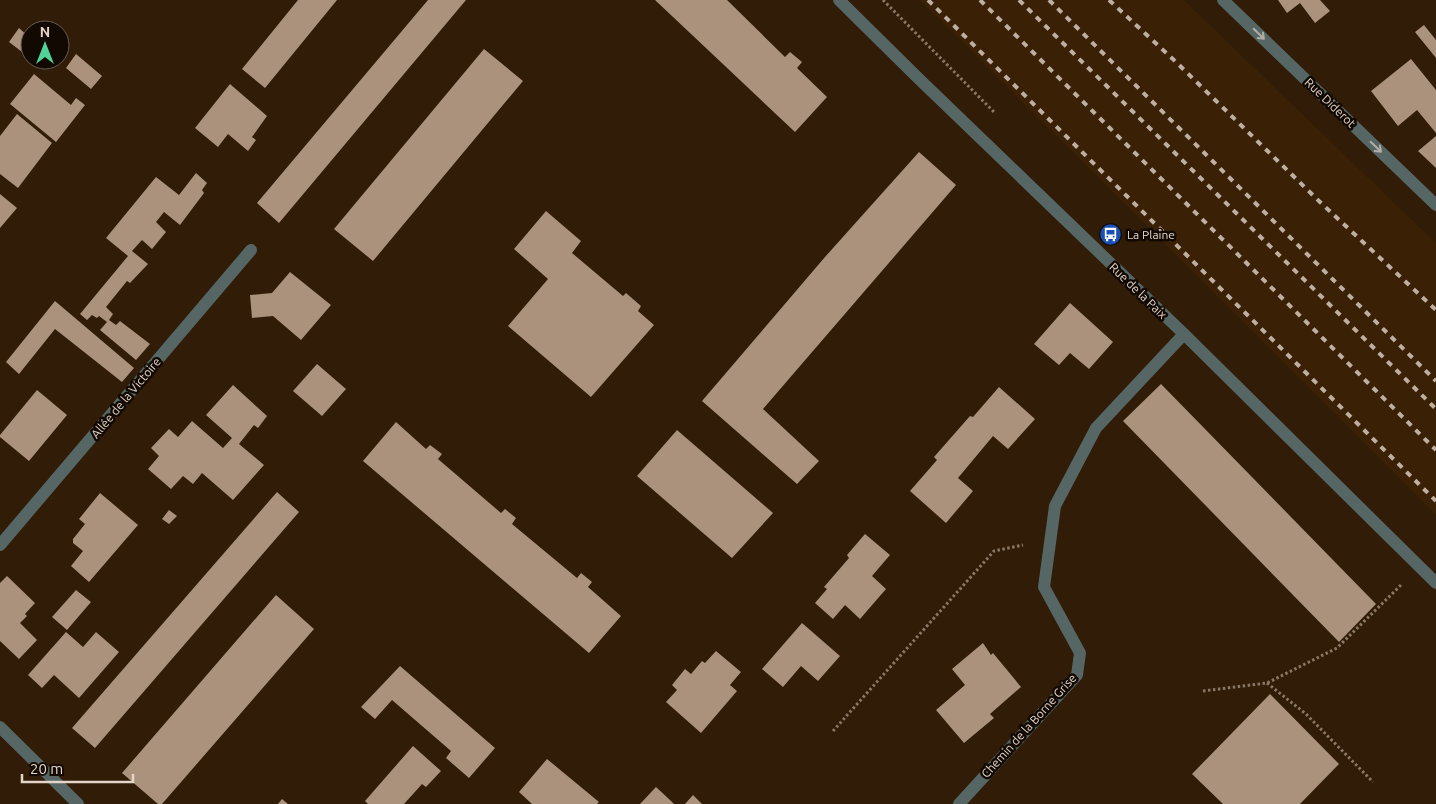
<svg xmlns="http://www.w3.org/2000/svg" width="1436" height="804" font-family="Ubuntu,sans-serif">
<rect width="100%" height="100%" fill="#301c07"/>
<!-- built -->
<path fill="#3a2004" d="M920,0H1184L1436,243V515Z"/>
<!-- building -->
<path fill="#ab927c" d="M298,0H337L265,88L242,69Z
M428,0H466L279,223L257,203Z
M655,0H727L785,57L790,52L802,62L797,68L827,97L795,132Z
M1278,0H1320L1330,11L1315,23L1300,3L1287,13Z
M1424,25L1436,40V58L1415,32Z
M19,28L30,38V58L9,42Z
M484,49L523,81L373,261L334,229Z
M76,54L102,76L91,89L66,68Z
M1411,59L1436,90V133L1417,110L1398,126L1371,91Z
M34,74L71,105L76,98L85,105L56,142L10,104Z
M230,84L267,116L252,137L256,140L248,151L228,134L218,147L195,128Z
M17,114L52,143L18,188L0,174V136Z
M1436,136V168L1418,151Z
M919,152L956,185L763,409L819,461L797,484L702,401L825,257Z
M196,173L207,183L202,190L204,193L180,225L164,212L156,222L166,232L152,249L142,240L132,251L148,264L130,283L127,281L106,307L113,314L109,320L116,325L120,321L150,344L136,360L100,330L107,322L99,316L97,318L92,315L87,320L80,314L128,256L106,238L156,177L179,195Z
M0,194L17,208L0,228Z
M546,211L581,241L572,253L623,296L626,293L641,306L638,311L654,325L591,397L508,326L548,279L514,249Z
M290,272L331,305L301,340L273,316L252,318L250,295L272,293Z
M55,301L134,368L122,382L55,329L19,374L6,362Z
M1070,303L1113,342L1089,369L1070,353L1059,365L1034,344Z
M317,364L346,389L322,416L293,391Z
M1161,384L1376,604L1339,642L1123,421Z
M233,385L267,416L258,428L254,425L239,444L264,465L233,500L202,473L193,484L183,476L171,489L148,469L159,456L151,448L169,429L178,437L192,421L223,448L232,438L206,415Z
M999,387L1035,419L1008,449L993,436L958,478L973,491L946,523L910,491L937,460L934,457L970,416L973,417Z
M37,390L67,415L29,461L0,437V435Z
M396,422L426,449L430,445L442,454L438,459L501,513L505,509L516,518L512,524L577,578L581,573L592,582L588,587L621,616L589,653L363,461Z
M677,430L773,513L732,558L637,476Z
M277,492L299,512L95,748L72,728Z
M100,493L138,525L89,582L71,566L83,551L73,543V539L85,524L79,519Z
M169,510L177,516L169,524L162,519Z
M865,534L890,555L872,576L886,589L860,619L845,605L833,619L815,603L827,589L824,587L849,558L847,555Z
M7,576L35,603L25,614L27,616L20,623L37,640L19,659L0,641V583Z
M76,590L91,602L67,630L52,617Z
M276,595L314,629L162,804H158L122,773Z
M802,623L840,656L818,681L801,666L783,687L762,669Z
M66,632L83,647L96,632L119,652L79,698L54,675L42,688L28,675Z
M983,643L991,655L993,653L1021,687L990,714L994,718L964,743L936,710L965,685L952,669Z
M716,651L741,672L730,685L737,691L701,733L666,702L677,690L672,685L685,669L691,674L702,661L705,663Z
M400,666L495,748L469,778L446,758L451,751L392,700L375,719L361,707Z
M1270,694L1339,764L1300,804H1223L1192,774Z
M413,746L441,771L426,787L422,784L404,804H368L365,801Z
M547,759L599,802L597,804H532L519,792Z
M656,787L670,800L674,804H640Z
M693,795L702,804H685Z
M282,799L288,804H278Z"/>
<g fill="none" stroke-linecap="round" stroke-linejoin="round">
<!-- path -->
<path stroke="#897867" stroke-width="3" stroke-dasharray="2.5 2.5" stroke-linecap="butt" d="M883,0L995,113
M1267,683L1306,714L1373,782
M1203,691L1267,683L1337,648L1401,585
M833,731L994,551L1023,545"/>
<!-- minor -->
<path stroke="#556665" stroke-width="12" d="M839,0L918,78L1184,334L1436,583
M1223,0L1436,205
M0,545L251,250
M0,727L78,804
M959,804L1077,675L1080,653L1044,587L1055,506L1096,428L1184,334"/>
<!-- rail -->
<path stroke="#bfafa2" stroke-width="4" stroke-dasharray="6 6" stroke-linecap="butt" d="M928,0L1436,501
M980,0L1436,450
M1019,0L1436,409
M1049,0L1436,381
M1109,0L1176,62L1321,203L1436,310"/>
</g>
<!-- one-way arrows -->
<defs><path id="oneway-shaft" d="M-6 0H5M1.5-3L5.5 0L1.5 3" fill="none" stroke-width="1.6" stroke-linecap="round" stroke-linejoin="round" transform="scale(1.25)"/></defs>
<g stroke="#b1aea6">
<use href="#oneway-shaft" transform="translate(1259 34) rotate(44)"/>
<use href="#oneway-shaft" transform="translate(1376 147) rotate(44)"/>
</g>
<!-- icons -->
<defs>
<symbol id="bus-disc" viewBox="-11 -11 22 22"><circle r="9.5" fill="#1a4fb4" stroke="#120903"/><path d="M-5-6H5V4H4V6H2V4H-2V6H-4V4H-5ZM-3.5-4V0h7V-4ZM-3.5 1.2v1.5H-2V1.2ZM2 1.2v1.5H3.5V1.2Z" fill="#fff"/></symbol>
</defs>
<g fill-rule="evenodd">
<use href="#bus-disc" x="1098" y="222" width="25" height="25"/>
</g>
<g text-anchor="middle" stroke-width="5" stroke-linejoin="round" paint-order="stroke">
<!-- street labels -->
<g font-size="12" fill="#e3d5c9" stroke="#120903">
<text transform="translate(1330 103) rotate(44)" y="4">Rue Diderot</text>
<text transform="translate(1138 291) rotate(44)" y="4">Rue de la Paix</text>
<text transform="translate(126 398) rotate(-50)" y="4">Allée de la Victoire</text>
<text transform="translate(1029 726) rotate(-48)" y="4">Chemin de la Borne Grise</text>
</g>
<!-- poi labels -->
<g font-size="12" fill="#e3d5c9" stroke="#120903" text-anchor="start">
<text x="1127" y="239">La Plaine</text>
</g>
</g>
<!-- north arrow -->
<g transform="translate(45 45)"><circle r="24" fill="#120903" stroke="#665b52"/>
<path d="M0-4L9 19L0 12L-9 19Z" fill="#51d397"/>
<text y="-8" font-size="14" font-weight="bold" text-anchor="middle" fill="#e3d5c9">N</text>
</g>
<!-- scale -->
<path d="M22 774v8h111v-8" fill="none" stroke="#e3d5c9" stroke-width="2.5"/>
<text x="30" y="774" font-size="15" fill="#e3d5c9" stroke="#120903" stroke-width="4" paint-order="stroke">20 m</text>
</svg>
